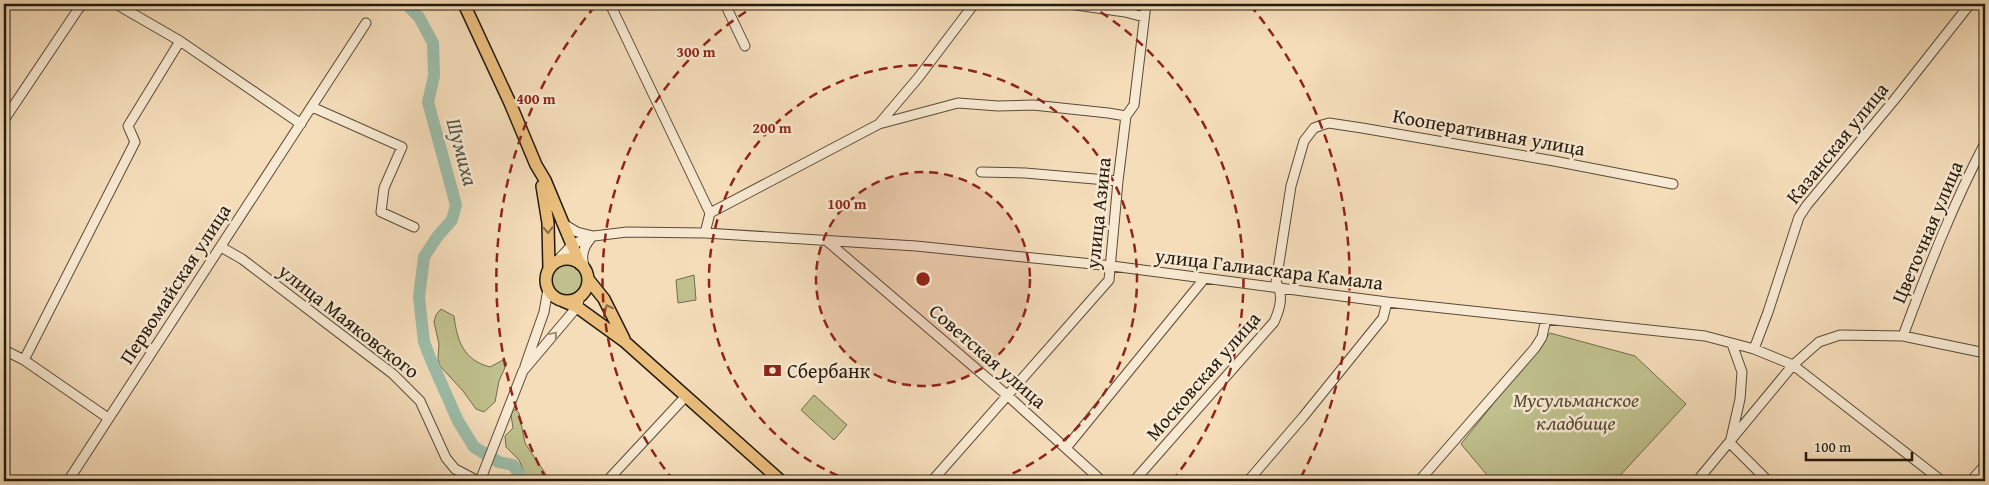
<svg xmlns="http://www.w3.org/2000/svg" width="1989" height="485" font-family="'Gentium Book Plus',serif">
<rect width="100%" height="100%" fill="#f5ddba"/>
<filter id="stains"><feTurbulence type="fractalNoise" baseFrequency=".004" numOctaves="4"/><feColorMatrix values="0 0 0 0 .2 0 0 0 0 .09 0 0 0 0 .02 0 0 0 .5 -.17"/></filter>
<radialGradient id="worn" r=".72"><stop offset=".6" stop-color="#630" stop-opacity="0"/><stop offset="1" stop-color="#630" stop-opacity=".3"/></radialGradient>
<!-- green -->
<path fill="#bfc08d" stroke="#726d4d" d="M550 280a16 16 0 1 1 32 0a16 16 0 1 1-32 0Z
M694,275L696,300L678,303L676,280Z
M441,309L454,316C457,340 463,360 490,367L503,360L507,363L499,381L495,402L484,412L476,409L463,391L440,366L438,359L439,344L434,322L436,315Z
M1550,333L1635,356L1686,404L1615,481H1492L1461,444Z
M814,395L847,425L834,440L801,410Z
M513,410H516L519,413L525,443L547,476V481H530L524,472L519,460L506,447L505,436L513,428L511,415Z"/>
<g fill="none" stroke-linecap="round" stroke-linejoin="round">
<!-- river -->
<path stroke="#9dbdaa" stroke-width="12" d="M345,4H351
M406,4L419,17L433,43L434,76L428,102L456,205L452,220L437,237L424,257L419,297L424,342L431,360L458,421L474,447L499,462L513,465L524,481"/>
<defs>
<path id="minor" d="M116,4L180,41L301,124
M610,4L710,213L705,233
M725,4L745,46
M1069,4L1125,12L1144,17
M312,107L402,147L384,188L381,212L414,227
M4,120L79,8L84,4
M879,124L918,78L974,4
M981,172L1025,173L1118,181
M710,213L879,124L958,103L998,106L1033,105L1108,113L1126,116
M562,223L577,232L593,236
M827,241L1008,396L1102,481
M221,247L242,259L393,374L420,401L446,458L455,469L478,481
M556,262L573,244L594,236L627,232L705,233L916,246L1112,266L1387,302L1705,336L1754,349L1793,365L1942,481
M585,269C580,257 583,247 591,238
M1903,336C1927,271 1953,204 1985,143
M1732,344L1742,372L1740,399L1730,443L1768,481
M1754,349L1768,312L1799,217L1807,205L1895,99L1970,4
M4,350L24,360L108,418
M24,360L135,142L128,126L180,41
M525,366L544,312L548,289
M1066,448L1204,279
M68,481L366,23
M480,481L523,371L577,307L580,296
M607,481L686,396
M932,481L1109,280L1118,181L1126,116L1134,105L1146,4
M1134,481L1274,322C1280,309 1284,295 1276,282L1291,186L1304,141L1314,128L1322,125L1329,123L1362,128L1554,161L1673,184
M1248,481L1303,417L1383,318L1387,302
M1419,481L1535,348L1542,337L1546,319
M1697,481L1793,365L1819,342L1840,335L1903,336L1985,353
M1971,481L1985,465"/>
<path id="major" d="M464,4L510,103L536,165L545,180L580,264
M542,186L548,223L549,269
M546 280a21 21 0 1 1 42 0a21 21 0 1 1-42 0Z
M588,279L604,299L624,339
M563,301L577,307L624,341L781,481"/>
</defs>
<!-- minor casing -->
<use href="#minor" stroke="#584b38" stroke-width="11"/>
<!-- major casing -->
<use href="#major" stroke="#241a0d" stroke-width="14"/>
<!-- minor -->
<use href="#minor" stroke="#f8e9d2" stroke-width="9"/>
<!-- major -->
<use href="#major" stroke="#eabe7d" stroke-width="11"/>
</g>
<!-- one-way arrows -->
<defs><path id="oneway-chevron" d="M-2-3.5L2.5 0L-2 3.5" fill="none" stroke-width="1.6" stroke-linecap="round" stroke-linejoin="round" transform="scale(1.25)"/></defs>
<g stroke="#876c45">
<use href="#oneway-chevron" transform="translate(548 230) rotate(88)"/>
<use href="#oneway-chevron" transform="translate(608 308) rotate(-116)"/>
</g>
<use stroke="#998c79" href="#oneway-chevron" transform="translate(554 335) rotate(-50)"/>
<!-- distance rings -->
<circle cx="923" cy="279" r="107" fill="#8f2418" fill-opacity=".12"/>
<g fill="none" stroke="#8f2418" stroke-width="2.5" stroke-dasharray="9 6">
<circle cx="923" cy="279" r="107"/>
<path d="M852 481A214 214 0 1 1 994 481"/>
<path d="M674 481A321 321 0 0 1 758 4M1088 4A321 321 0 0 1 1172 481"/>
<path d="M546 479A427 427 0 0 1 596 5M1250 5A427 427 0 0 1 1300 479"/>
</g>
<!-- icons -->
<defs>
<symbol id="bank-bare" viewBox="-9 -9 18 18"><path d="M-6-4H6V4H-6ZM0-2.3a2.3 2.3 0 1 0 0 4.6a2.3 2.3 0 1 0 0-4.6Z" fill="#8f2418" stroke="#f8e9d2" stroke-width="2.5" paint-order="stroke"/></symbol>
</defs>
<g fill-rule="evenodd">
<use href="#bank-bare" x="760" y="358" width="25" height="25"/>
</g>
<g text-anchor="middle" stroke-width="5" stroke-linejoin="round" paint-order="stroke">
<!-- street labels -->
<g font-size="20" fill="#241a0d" stroke="#f8e9d2">
<text transform="translate(1489 132) rotate(10)" y="7">Кооперативная улица</text>
<text transform="translate(1837 143) rotate(-51)" y="7">Казанская улица</text>
<text transform="translate(1098 213) rotate(-84)" y="7">улица Азина</text>
<text transform="translate(1927 232) rotate(-67)" y="7">Цветочная улица</text>
<text transform="translate(1269 269) rotate(7)" y="7">улица Галиаскара Камала</text>
<text transform="translate(175 284) rotate(-57)" y="7">Первомайская улица</text>
<text transform="translate(349 321) rotate(38)" y="7">улица Маяковского</text>
<text transform="translate(988 356) rotate(41)" y="7">Советская улица</text>
<text transform="translate(1203 376) rotate(-49)" y="7">Московская улица</text>
</g>
<!-- poi labels -->
<g font-size="20" fill="#241a0d" stroke="#f8e9d2" text-anchor="start">
<text x="787" y="378">Сбербанк</text>
</g>
<!-- park labels -->
<g font-size="20" font-style="italic" fill="#524c33" stroke="#f8e9d2">
<text x="1576" y="407">Мусульманское<tspan x="1576" dy="23">кладбище</tspan></text>
</g>
<!-- water labels -->
<g font-size="21" font-style="italic" fill="#4e5344" stroke="#f8e9d2">
<text transform="translate(462 152) rotate(75)" y="7">Шумиха</text>
</g>
</g>
<circle cx="923" cy="279" r="8" fill="#8f2418" stroke="#f8e9d2" stroke-width="2.5"/>
<g font-size="15" text-anchor="middle" font-weight="bold" fill="#8f2418" stroke="#f8e9d2" stroke-width="5" stroke-linejoin="round" paint-order="stroke">
<text x="696" y="57">300 m</text>
<text x="536" y="104">400 m</text>
<text x="772" y="133">200 m</text>
<text x="847" y="209">100 m</text>
</g>
<!-- margin -->
<rect width="1989" height="485" fill="none" stroke="#f5ddba" stroke-width="20"/>
<rect x="5" y="5" width="1979" height="475" fill="none" stroke="#241a0d" stroke-width="2.5"/>
<rect x="10" y="10" width="1969" height="465" fill="none" stroke="#241a0d"/>
<!-- scale -->
<path d="M1806 452v8h106v-8" fill="none" stroke="#241a0d" stroke-width="2.5"/>
<text x="1814" y="452" font-size="15" fill="#241a0d" stroke="#f8e9d2" stroke-width="4" paint-order="stroke">100 m</text>
<rect width="100%" height="100%" filter="url(#stains)"/>
<rect width="100%" height="100%" fill="url(#worn)"/>
</svg>
